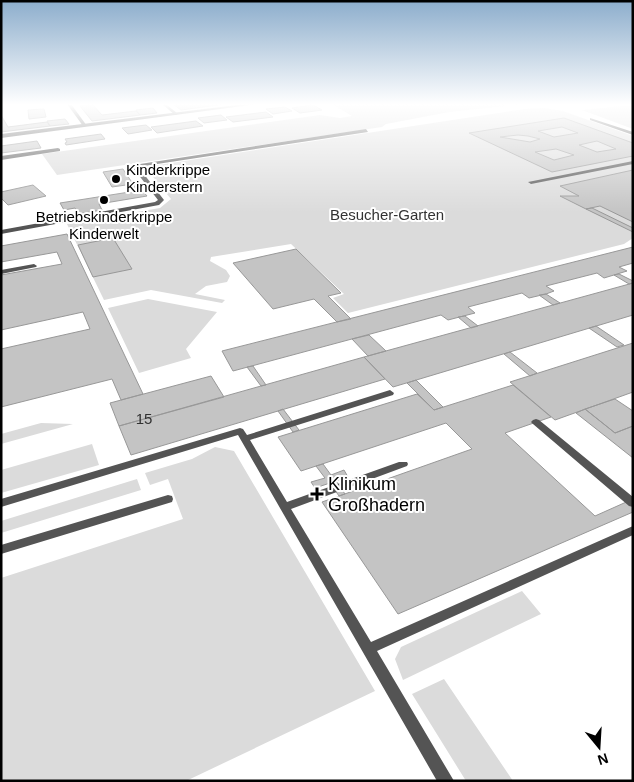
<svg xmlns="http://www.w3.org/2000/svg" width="634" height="782" font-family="Helvetica,sans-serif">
<rect width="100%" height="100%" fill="#fff"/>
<!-- green -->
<path fill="#dbdbdb" d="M332,104H524L449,112L386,124L382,127L57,175L42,154L320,115L340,118L352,116Z
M633,105V129L582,110Z
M544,108L563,111L633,136V238L624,244L348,313L333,298L344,294L291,244L211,257L210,261L226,270L230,276L227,282L206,286L195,294L225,300L222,303L151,290L104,300L67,224L160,208L171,199L145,167L524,109Z
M148,299L217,312L186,349L191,358L139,373L108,308Z
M41,423L73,424L1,444V434Z
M92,444L99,465L1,493V470Z
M215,447L234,451L375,691L186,781H1V578L183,519L168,479L150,485L145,473L192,459Z
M137,479L141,490L1,533V521Z
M522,591L541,614L403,680L395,659L401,647Z
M444,679L513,781H466L412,694Z"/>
<!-- building -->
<path fill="#c4c4c4" stroke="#989898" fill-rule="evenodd" d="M92,104L102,115L136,111L140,115L92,121L80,106Z
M173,104L191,105L224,104L181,110Z
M313,105L322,110L300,113L292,108Z
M285,107L292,111L273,114L266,109Z
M153,108L157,113L140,115L136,110Z
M44,109L46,117L29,119L28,110Z
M266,112L273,117L233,122L226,117Z
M1,115L8,127L47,122L50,126L1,132Z
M221,115L227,120L204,123L198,118Z
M564,118L633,143V156L552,172L469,133ZM562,127L578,133L554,137L538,131ZM518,135L528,136L540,139L530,142L500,137ZM597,141L616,149L597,152L579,145ZM556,149L574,155L554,160L535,152Z
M65,119L69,124L50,126L47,121Z
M196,121L203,126L157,133L151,127Z
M146,125L152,130L128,134L122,128Z
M101,134L105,139L66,145L65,143L67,142L65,139Z
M37,141L41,148L1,153V146Z
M123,169L133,184L137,187L129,188L126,185L112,187L103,172Z
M633,170V222L600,206L586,209L560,196H579L560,186Z
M33,185L46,196L8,205L1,198V192Z
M142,190L147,196L99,204L102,210L78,214L75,208L64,210L60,203Z
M592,208L633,228V232L586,209Z
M67,234L143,394L121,400L112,379L1,407V349L90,329L83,312L1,330V275L62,264L57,252L1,262V246Z
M113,238L132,269L93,277L78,245Z
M633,247V263L619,267L627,271L604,278L597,273L546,286L554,291L546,294L529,298L522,293L468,307L475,313L448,320L441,315L233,371L222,351Z
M296,249L341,293L328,296L351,319L337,322L314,299L273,309L233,263Z
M619,274L633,281V283L629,284L614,275Z
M633,283V315L393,387L364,357Z
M546,294L560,303L553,305L539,295Z
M465,316L478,326L471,328L458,317Z
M596,326L624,345L617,347L589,328Z
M369,335L386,351L368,356L352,339Z
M633,343V392L555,420L510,382Z
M510,352L537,373L530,376L504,354Z
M364,357L385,379L131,455L119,426Z
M253,366L266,385L261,386L247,367Z
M211,376L224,397L119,426L110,403Z
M416,380L443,407L434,410L407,383Z
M513,385L551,417L505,433L595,516L633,499V512L398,614L322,502L472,449L446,423L301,471L278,437L417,394L434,410Z
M615,399L633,411V426L615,433L585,409Z
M283,409L299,430L293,432L278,411Z
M585,409L615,433L633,426V458L576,413Z
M323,464L331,475L344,470L348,477L336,481L345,494L339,496L330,483L315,488L311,482L325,478L316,466Z"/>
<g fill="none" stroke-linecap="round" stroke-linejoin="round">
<!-- lane -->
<path fill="#545454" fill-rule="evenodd" d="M67,104H71L87,126H83Z
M162,104H166L178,114L175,115Z
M633,161V164L531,184L528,182Z
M34,264L37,266L36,267L1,274V270Z
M390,390L394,393L393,395L250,440L287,502L399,462H407L408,464L407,466L291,509L371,642L633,526V535L377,651L454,781H437L238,435L1,507V499L240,428L243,429L247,435Z
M536,419L539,420L633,497V507L629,506L533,424L531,422L533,420Z
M168,495L172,496L173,499L172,502L1,554V545Z"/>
<!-- street -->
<path fill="#545454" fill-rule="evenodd" d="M245,104H258L1,138V134Z
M590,118L633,132V135L590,120Z
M366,129L368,132L144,166L140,169L164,200L159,205L1,234V230L155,202L158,200L134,169L140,164Z
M58,148L60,149V151L1,160V156Z"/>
</g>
<!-- sky -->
<linearGradient id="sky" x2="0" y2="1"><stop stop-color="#8cadcc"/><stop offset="0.49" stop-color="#fff"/><stop offset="1" stop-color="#fff" stop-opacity="0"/></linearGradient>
<rect width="634" height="213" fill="url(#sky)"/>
<!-- markers -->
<g fill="#000" stroke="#fff" stroke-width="2">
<circle cx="116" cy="179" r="5"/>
<circle cx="104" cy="200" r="5"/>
<path d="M314.5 486.5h5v5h5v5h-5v5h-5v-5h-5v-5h5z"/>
</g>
<g text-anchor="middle" stroke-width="4" stroke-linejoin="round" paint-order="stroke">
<!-- far-poi labels -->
<g font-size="15" fill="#000" stroke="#fff" text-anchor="start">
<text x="126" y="175">Kinderkrippe<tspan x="126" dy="17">Kinderstern</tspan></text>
<text x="104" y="222" text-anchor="middle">Betriebskinderkrippe<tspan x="104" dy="17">Kinderwelt</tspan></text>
</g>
<!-- far-park labels -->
<g font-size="15" fill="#323232" stroke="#fff">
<text x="387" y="220">Besucher-Garten</text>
</g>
<!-- number labels -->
<g font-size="15" fill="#313131">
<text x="144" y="424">15</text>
</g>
<!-- poi labels -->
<g font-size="18" fill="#000" stroke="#fff" text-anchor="start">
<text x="328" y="490">Klinikum<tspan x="328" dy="21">Großhadern</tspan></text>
</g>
</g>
<!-- border -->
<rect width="634" height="782" fill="none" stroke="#000000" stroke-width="5"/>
<!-- north arrow -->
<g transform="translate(599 747) rotate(162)" stroke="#ffffff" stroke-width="4" paint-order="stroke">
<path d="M0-4L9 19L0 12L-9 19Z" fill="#000000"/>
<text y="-8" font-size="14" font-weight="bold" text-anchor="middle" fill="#000000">N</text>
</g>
</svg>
